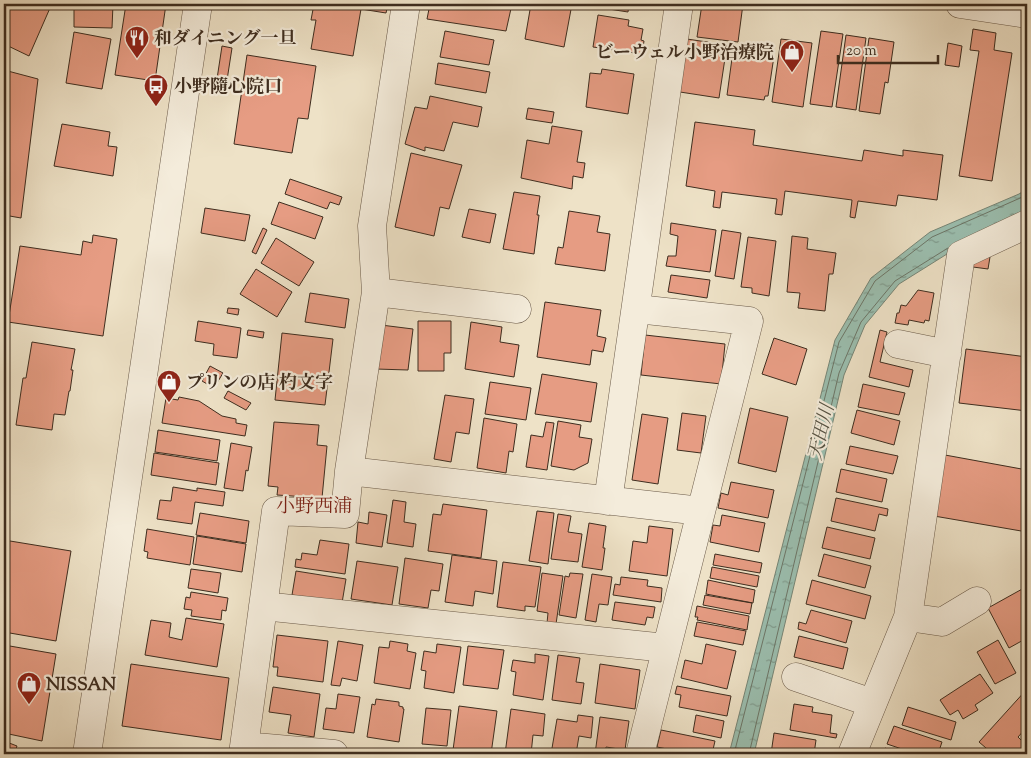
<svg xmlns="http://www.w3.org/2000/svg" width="1031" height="758" font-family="'Sorts Mill Goudy','Noto Serif JP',serif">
<defs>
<pattern id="water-ripples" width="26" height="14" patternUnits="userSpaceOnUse" patternTransform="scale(1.25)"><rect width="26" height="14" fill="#9bbfb0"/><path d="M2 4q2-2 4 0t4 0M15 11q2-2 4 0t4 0" fill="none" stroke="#809c8f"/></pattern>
</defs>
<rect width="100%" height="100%" fill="#eee2c7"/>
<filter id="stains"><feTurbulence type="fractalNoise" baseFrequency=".004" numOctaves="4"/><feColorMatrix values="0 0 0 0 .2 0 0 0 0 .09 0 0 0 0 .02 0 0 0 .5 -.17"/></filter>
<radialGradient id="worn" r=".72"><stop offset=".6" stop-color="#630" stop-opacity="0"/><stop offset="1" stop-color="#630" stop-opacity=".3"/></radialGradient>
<!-- water -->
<path fill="url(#water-ripples)" stroke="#768576" d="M1027,189V215L955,249L899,284L865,325L844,375L754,754H729L835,340L871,278L930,232L1019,194Z"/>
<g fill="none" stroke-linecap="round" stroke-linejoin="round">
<!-- shore -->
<path stroke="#6c7668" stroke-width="1" d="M734,754L839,342L875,281L932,237L1027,195
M749,754L839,373L861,322L895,281L948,248"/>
</g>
<!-- building -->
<path fill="#e69c83" stroke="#3e2d1f" d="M4,4H41L50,8L29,56L4,44Z
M74,4H113L112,28L74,27Z
M126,4H166L155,81L115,75Z
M314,4H388L386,13L361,9L353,56L311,49L316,20H311Z
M430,4H512L506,31L427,19Z
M531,4H572L564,47L525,39Z
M597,4H629L628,12L596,7Z
M702,4H743L738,42L697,37Z
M598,15L629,20L628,26L643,29L641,40L644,41L642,54L593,47Z
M973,29L996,33L994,50L1012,53L992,181L959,176L979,51L970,50Z
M445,31L494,40L489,65L440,57Z
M821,31L843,34L832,107L810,104Z
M74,32L111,39L102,89L66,83Z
M846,35L866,38L856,110L836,107Z
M869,38L894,42L888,83L885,82L880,114L859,111Z
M687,39L727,45L719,98L680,92Z
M781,39L812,43L803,107L772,102Z
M948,43L962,46L959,67L945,65Z
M222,46L232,48L225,93L215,92Z
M733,51L774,56L768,96H765L764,100L727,95Z
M247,55L316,66L308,119L298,118L292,153L234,144Z
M438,63L490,72L486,93L435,84Z
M602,69L634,74L628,114L586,107L590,73L601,74Z
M4,70L38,79L21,218L4,215Z
M430,96L482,107L478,127L453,122L444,151L425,147V151L405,144L415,107L427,109Z
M528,108L554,112L552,123L526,119Z
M695,122L755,130L753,145L862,161L864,150L903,156V150L943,155L937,200L898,195L896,206L858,201L855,218L850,217L852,200L785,191L782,215L775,214L777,199L722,192L720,208L713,207L715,191L686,186Z
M62,124L110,132L108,146L117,147L113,176L54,166Z
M552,126L582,131L577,162L585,163L583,178L573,176L572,189L521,178L527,140L549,144Z
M411,153L462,165L449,209L440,207L434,236L395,227Z
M290,179L342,197L339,205L330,202L327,209L285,194Z
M514,192L540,196L537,215H539L534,254L503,249Z
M279,202L323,217L315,239L271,224Z
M205,208L250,215L245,241L201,233Z
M469,209L496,214L490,243L462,237Z
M569,211L600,216L597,232L610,234L605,271L555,264L558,247L563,248Z
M671,223L716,230L710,272L666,266L668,256H676L678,236L670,234Z
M263,228L267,230L256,254L252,252Z
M722,230L741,233L734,279L715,276Z
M93,235L117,239L103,336L8,322L20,246L81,255L83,241L92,243Z
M792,236L808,238L807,249L836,253L833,274H829L825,311L798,308L800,293L787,292Z
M748,237L776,241L769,296L752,293V288L741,287Z
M276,238L314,262L299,286L261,263Z
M975,255L990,257L988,269L973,267Z
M256,269L292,292L277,317L240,294Z
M671,275L710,280L707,298L668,292Z
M918,290L934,293L929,321L925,320L924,323L909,320L908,325L895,323L897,313H899L901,305L906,306Z
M310,293L349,299L345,328L305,322Z
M545,302L601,310L597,336L606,338L603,352L592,350L590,365L537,357Z
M228,308L239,309L238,315L227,313Z
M198,321L241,328L237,358L213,355L214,344L195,341Z
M418,321H451V353H444V371H418Z
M471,322L502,327L500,342L519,345L514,377L465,369Z
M381,325L413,329L408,370L376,369Z
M248,330L264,332L263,338L247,335Z
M880,330L887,332L880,362L913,370L909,387L869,377Z
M282,333L333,339L325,405L275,400Z
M645,335L725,344L721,384L641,375Z
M774,338L807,349L796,385L762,374Z
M32,342L75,349L71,370H73L70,391H69L65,415L54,414L52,430L16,425L23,378H26Z
M966,349L1027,357V411L959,403Z
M210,366L223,373L214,388L202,381Z
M542,374L597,383L591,422L535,414Z
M490,382L531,388L526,420L485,414Z
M863,384L905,393L899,415L858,407Z
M228,391L251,403L246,410L224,398Z
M445,395L474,399L469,434L456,432L451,462L434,459Z
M179,397L199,401L222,416L236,419V423L247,425L245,436L162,423L166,398L178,400Z
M750,408L788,417L776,472L738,463Z
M857,410L900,421L894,445L851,433Z
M682,413L706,416L701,453L677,450Z
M642,414L668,418L658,484L632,480Z
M484,418L517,424L513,452L509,451L506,473L477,468Z
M558,421L581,425L579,437L592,439L588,463L574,470L551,466Z
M274,422L319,425L317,445L327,446L322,498L277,495L278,487L268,486Z
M546,422L554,423L547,470L526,467L531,435L543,437Z
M158,430L220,440L217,461L155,452Z
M231,443L252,447L248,471L246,470L243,491L224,488Z
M850,446L898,456L893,474L846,464Z
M154,453L219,463L216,485L151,475Z
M945,455L1027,470V532L934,516Z
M841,469L887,479L882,502L836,492Z
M731,482L774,490L768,518L718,508L721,493L728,495Z
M173,487L197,491V488L225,492L223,506L195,502L192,524L157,519L160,500L171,501Z
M836,498L888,509L887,516L879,514L875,531L831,521Z
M393,500L406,502L404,522L416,524L413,547L387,543Z
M443,504L487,510L481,558L428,551L433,514L441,515Z
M537,511L554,513L548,564L529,561Z
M369,512L387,515L382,547L356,543L358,522L368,524Z
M200,513L249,521L246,543L196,535Z
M558,514L571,516L568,532L582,534L578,562L551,559Z
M722,515L765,523L759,552L710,542L713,525L720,526Z
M589,523L606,526L603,548H605L602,570L582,567Z
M649,526L673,529L667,576L629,571L633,541L647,543Z
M827,527L875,538L870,559L822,548Z
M147,529L194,537L190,565L147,558L148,552L144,551Z
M197,536L246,544L242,572L193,564Z
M4,540L71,551L56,641L4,632Z
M320,540L349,544L345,574L295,567L296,559L301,560L302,553L317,555Z
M715,554L762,563L760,573L713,565Z
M824,554L871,566L865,588L818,576Z
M452,555L497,561L493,594L475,591L473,606L445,602Z
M405,558L443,564L439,591L431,590L428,608L399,604Z
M357,561L398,567L392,605L351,599Z
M503,562L541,567L535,607L525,606V611L497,607Z
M712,567L759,576L757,587L710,578Z
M191,569L221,573L218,593L188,588Z
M296,571L346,579L342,603L292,595Z
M542,573L563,576L556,624L547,623L548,613L537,611Z
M570,573L583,574L576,618L559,615L565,576L569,577Z
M592,574L612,577L608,605L599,604L596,622L585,620Z
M621,577L648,580L647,586L662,588L661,602L613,595L615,584L620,585Z
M708,580L755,590L753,603L706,594Z
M812,580L871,596L865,619L806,604Z
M1024,588L1027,595V638L1009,648L988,608Z
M191,592L228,598L226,611L222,610L221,620L191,616L192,610L184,609L186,597L190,598Z
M705,595L752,603L750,614L703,605Z
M615,602L655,607L653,618L647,617L645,625L612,620Z
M697,606L749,616L747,630L697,620L698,617H695Z
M811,610L852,621L846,643L798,629L799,622L806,624Z
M186,618L224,624L217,667L145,655L151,620L171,623L169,637L182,640Z
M697,622L746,631L743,645L694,636Z
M277,635L328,641L323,682L277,676L278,667H273Z
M799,636L848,648L843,669L794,657Z
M998,640L1016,673L995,684L977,652Z
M338,641L363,645L357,681L342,678L340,686L331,685Z
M390,641L408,644L407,651L416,653L410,689L374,683L379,647L389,648Z
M437,644L461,647L454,693L424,688L426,671L421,670L424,651L436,653Z
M706,644L736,651L727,689L681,678L685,660L702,664Z
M4,645L56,654L42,741L4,733Z
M468,646L504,650L498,689L463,685Z
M535,654L549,656L543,700L513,695L516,672L511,671L513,660L535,663Z
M558,655L580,658L576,682L584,683L581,704L552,700Z
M131,664L229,678L221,740L122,726Z
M600,664L640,670L635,709L595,703Z
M980,674L993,693L975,705L978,710L963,719L958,710L950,715L940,700Z
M677,686L731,696L727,716L679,707L681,695L675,694Z
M273,687L320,694L314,737L288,733L291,715L269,712Z
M1027,689V727L1018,737L1027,746L1020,754H993L979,742Z
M338,694L360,697L354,733L323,729L326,708L336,709Z
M376,699L399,702V706L403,707V709H404L399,742L367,737L372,704L375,705Z
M794,704L813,707L812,712L832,715L830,733L837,734L836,738L790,730Z
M459,706L497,711L491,754L453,750Z
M908,707L956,722L951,740L902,725Z
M426,708L451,710L447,746L422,744Z
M511,709L545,714L543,736L533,735L531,754H505Z
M578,715L593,717L591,738L579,736L576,754H551L557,719L577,722Z
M696,715L724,721L721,738L693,732Z
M600,717L629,721L625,750L606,747L605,754H595Z
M894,726L942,742L938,754H917L887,744Z
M661,730L715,741L712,754H692L657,747Z
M774,733L816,740L814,754H771Z
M4,741L17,746L14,754H4Z
M885,748L903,754H883Z
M977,749L982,754H964L968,750L973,754Z"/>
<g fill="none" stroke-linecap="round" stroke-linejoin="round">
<defs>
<path id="minor" d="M960,4L1027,14
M376,292L517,309
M637,309L749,321L640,754
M898,344L947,354
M349,471L701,511
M608,501L679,4
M263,606L666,648
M908,617L942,622L977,601
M796,677L872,703
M245,746L334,754
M87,754L198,4
M243,754L276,511L345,514L349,471L376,292L372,226L406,4
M852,754L908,617L961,255L1027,224"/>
</defs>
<!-- minor casing -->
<use href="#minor" stroke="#6a5a49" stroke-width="29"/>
<!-- minor -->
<use href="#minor" stroke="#f4ecdb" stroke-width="28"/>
</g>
<!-- icons -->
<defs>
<symbol id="restaurant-pin" viewBox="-11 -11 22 30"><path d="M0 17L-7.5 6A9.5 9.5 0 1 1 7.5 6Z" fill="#8f2418" stroke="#f4ecdb"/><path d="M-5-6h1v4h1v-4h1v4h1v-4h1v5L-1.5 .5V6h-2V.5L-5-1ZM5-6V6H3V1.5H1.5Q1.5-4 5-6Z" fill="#fff"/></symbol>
<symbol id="shop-pin" viewBox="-11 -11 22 30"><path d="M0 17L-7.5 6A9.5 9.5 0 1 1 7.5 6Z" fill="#8f2418" stroke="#f4ecdb"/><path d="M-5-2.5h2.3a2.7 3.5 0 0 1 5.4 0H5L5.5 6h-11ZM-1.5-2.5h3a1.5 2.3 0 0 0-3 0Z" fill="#fff"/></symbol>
<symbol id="bus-pin" viewBox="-11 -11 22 30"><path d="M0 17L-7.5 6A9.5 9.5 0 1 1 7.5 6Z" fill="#8f2418" stroke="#f4ecdb"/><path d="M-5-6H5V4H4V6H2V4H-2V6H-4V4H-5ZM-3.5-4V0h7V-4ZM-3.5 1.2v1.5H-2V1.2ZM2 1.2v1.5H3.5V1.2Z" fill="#fff"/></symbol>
</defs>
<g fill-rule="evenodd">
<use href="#restaurant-pin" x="123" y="24" width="28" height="38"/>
<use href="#shop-pin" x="778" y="38" width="28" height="38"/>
<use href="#bus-pin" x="142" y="72" width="28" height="38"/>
<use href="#shop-pin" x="155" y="368" width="28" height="38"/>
<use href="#shop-pin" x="15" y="670" width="28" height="38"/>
</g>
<g text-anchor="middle" stroke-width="4.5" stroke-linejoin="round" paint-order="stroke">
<!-- poi labels -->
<g font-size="18" font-weight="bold" fill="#3e2d1f" stroke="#f4ecdb" text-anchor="start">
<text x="154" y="44">和ダイニング一旦</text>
<text x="774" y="58" text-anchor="end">ビーウェル小野治療院</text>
<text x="174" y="92">小野隨心院口</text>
<text x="186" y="388">プリンの店 杓文字</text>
<text x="46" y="690">NISSAN</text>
</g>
<!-- water labels -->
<g font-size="19" font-style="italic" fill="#555243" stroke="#f4ecdb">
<text transform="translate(820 432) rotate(-76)" y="7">天田川</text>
</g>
<!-- neighbourhood labels -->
<g font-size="19" fill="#7a1f14" stroke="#f4ecdb">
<text x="314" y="512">小野西浦</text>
</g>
</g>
<!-- margin -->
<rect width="1031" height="758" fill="none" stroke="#eee2c7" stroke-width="20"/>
<rect x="5" y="5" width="1021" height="748" fill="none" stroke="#3e2d1f" stroke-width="2.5"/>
<rect x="10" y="10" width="1011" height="738" fill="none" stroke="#3e2d1f"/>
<!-- scale -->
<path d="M838 55v8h100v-8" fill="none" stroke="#3e2d1f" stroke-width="2.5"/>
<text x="846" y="55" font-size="15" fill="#3e2d1f" stroke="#f4ecdb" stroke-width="4" paint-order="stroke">20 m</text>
<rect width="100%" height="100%" filter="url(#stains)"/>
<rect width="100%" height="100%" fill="url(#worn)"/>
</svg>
